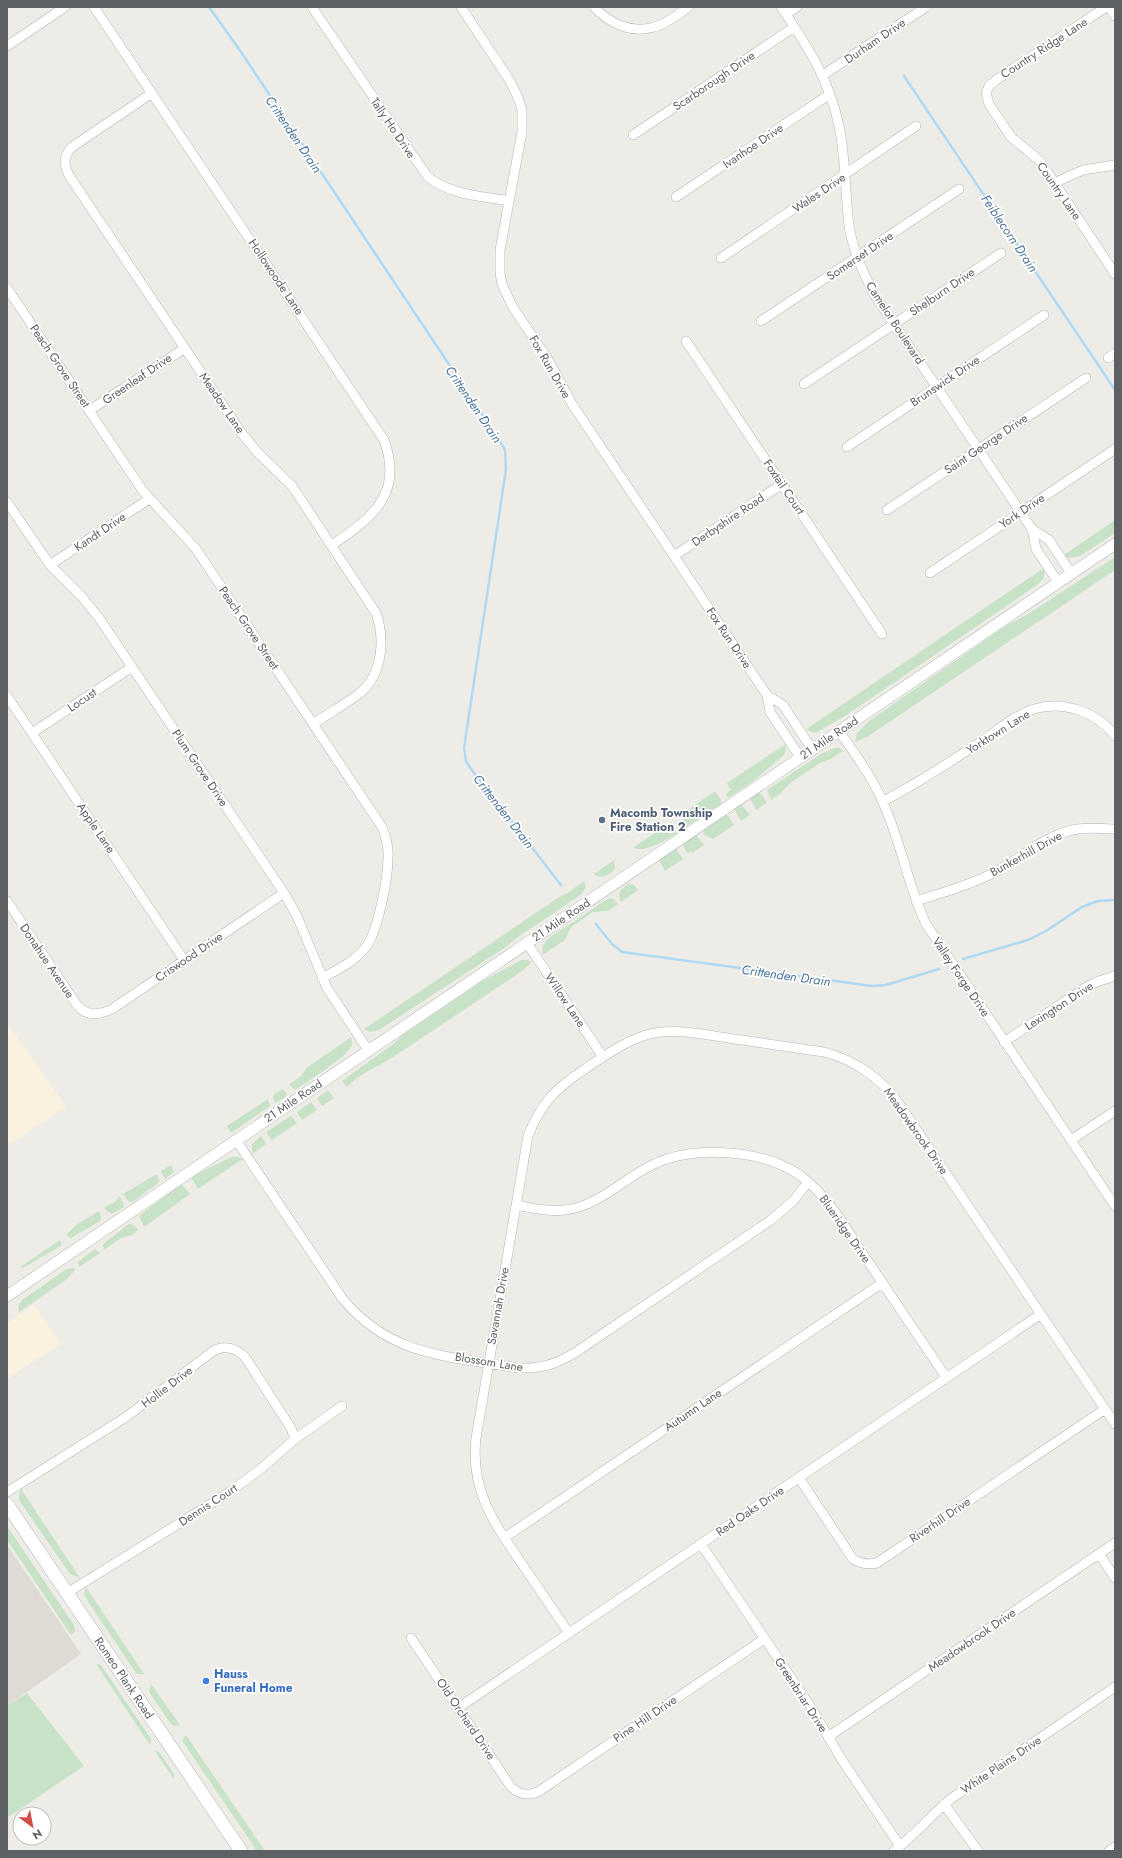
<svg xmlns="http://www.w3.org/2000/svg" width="1122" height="1858" font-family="Jost,sans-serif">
<rect width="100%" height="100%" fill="#eeece6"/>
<!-- commercial -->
<path fill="#faf2df" d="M7,1022L66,1107L7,1146Z
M34,1305L61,1344L7,1379V1323Z"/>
<!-- education -->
<path fill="#dedbd5" d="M7,1545L81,1654L7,1706Z"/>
<!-- green -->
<path fill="#c7e2c6" d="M1115,520V533L1080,556L1068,558L1064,555Z
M1115,557V570L867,737L855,742L857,733L869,721L1004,627L1030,613Z
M1044,568C1047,579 1039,583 1031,589L848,714L816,733L806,730L812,725Z
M786,744V749L784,755L752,782L728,798L726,794L731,790L727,783Z
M834,748H840L843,751L831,759L820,763L789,784L781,793L771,800L767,790L821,754Z
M715,791L721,800V804L684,828L679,822L685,818L682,814Z
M758,793L762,795L767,803L756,810L750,798Z
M741,804L750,815L741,821L734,809Z
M725,815L728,816L734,825L713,839L704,834L703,830Z
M671,822L677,833C668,839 642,855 634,847Z
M696,835L704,845L692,853L690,851L687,853L683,844Z
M676,849L683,859L665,871L659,860Z
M614,860L615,869C609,875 601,880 594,874Z
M584,881L586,887L582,894L515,939L506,947L379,1030L370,1032L364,1029L558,898L569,892Z
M628,884L634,885L638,890L621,902L619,898L620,891Z
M609,898L615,900L618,904L608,911L593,912L571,927L565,940L542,955L543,945L549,938Z
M521,960H527L532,962L522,971C479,1000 436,1028 393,1057C378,1067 360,1073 347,1087L342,1081L392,1045L404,1034L481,982Z
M351,1037C352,1041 353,1044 351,1047C345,1058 307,1082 295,1090L289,1084L299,1078L308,1067Z
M283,1089L287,1094L286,1097L275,1103L273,1098L274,1094Z
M328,1090L334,1098L322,1106L317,1098Z
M268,1099L270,1106L231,1133L227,1126Z
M311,1102L317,1110L302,1120L297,1112Z
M291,1116L297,1123L272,1140L266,1132Z
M261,1136L266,1144L252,1154V1144Z
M231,1157H238L243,1159L198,1189L191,1177Z
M171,1165L174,1172L165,1179L161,1171Z
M157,1174L159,1181L157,1184L132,1202L128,1201L123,1194Z
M181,1184L190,1194L144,1227L139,1216Z
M119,1196L123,1202L124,1207L112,1214L107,1211L104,1207L115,1202Z
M99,1211L101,1216L100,1221L71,1238L66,1235L76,1225Z
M129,1224L134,1225L138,1230L132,1235L121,1238L104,1250L103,1244Z
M60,1240L62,1245L23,1268L20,1267Z
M95,1249L100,1253L79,1267L78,1262Z
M72,1268L76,1269L67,1279L19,1312L18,1306L21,1301L65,1270Z
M21,1489L80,1578L70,1574L19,1500V1494Z
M7,1526L74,1625L75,1631L71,1635L7,1540Z
M86,1587L144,1674H138L136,1673L87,1600L84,1594Z
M96,1664L101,1665L151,1739L150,1745Z
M151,1684L180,1725L174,1726L171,1724L149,1692Z
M27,1693L84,1766L7,1818V1706Z
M186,1735L265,1851H257L183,1742V1739Z
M154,1750L159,1752L174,1774V1779Z"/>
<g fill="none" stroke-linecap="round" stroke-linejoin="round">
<!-- stream -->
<path stroke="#b0d9f4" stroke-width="2.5" d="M209,7L239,49L500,441L505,450L506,469L464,748L466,761L471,769L561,885
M904,76L1115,390
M596,924L612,944L622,952L872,986L886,985L939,969
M963,959L1028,940L1046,931L1082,907L1098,901L1115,900"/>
<defs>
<path id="minor" d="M94,7L384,440C404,494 372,518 332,545
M312,7L427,176C449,195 482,196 509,201
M461,7L510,81L519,100L522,110V132L500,250V273L502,284L512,306L547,358L572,404L767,695L770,712L800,757
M594,7C609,23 631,34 654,27C667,24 678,14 689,7
M781,7C807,45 830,81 839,126C846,159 845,193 849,226C853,250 863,273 874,294L1032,529L1036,549L1058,582
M1106,7L996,80L989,86L986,93L989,104L1011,137L1040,161L1115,274
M1109,7L1115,16
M786,14L797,7
M7,46L65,7
M823,75L926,7
M152,93L72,147C63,156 63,165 70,177L241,432L257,452L292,486L376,613C385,638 383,674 360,693C346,704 329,713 313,724
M633,135L794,27
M1054,183L1083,170L1115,165
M676,197L830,94
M721,258L916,126
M7,288L143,491L196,549L382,827C386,837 389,846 388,857C388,878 378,933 365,948C354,962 337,970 322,978
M761,321L959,189
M686,341L882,634
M1108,358L1115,353
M804,384L1001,253
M90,410L185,348
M847,447L1044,315
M7,502L50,565L83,598L99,618L284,893L297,916L327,988L368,1050
M887,510L1086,378
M1032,529L1049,540L1071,573
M674,556L782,484
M50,565L149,499
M930,573L1115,449
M767,695L783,705L812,749
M7,696L184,960
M839,731C857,757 876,782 887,812C902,848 909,888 926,924L1115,1206
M32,733L132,667
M883,801C918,784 949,762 982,741C998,730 1015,715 1034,709C1063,700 1097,712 1115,736
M7,901L77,1005C87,1017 99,1015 112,1009L284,893
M916,901C941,893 968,886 991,874C1020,860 1046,833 1078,829C1090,827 1103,829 1115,829
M527,943L603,1057
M1004,1042L1085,988L1096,982L1115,976
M236,1140L342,1298C390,1357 449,1356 518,1368C541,1369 557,1364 576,1352L771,1220L794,1200L808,1182
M1071,1140L1115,1111
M516,1205C532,1208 548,1212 564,1210C598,1207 623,1179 652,1165C694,1145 763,1149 801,1176C829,1197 846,1229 865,1257C892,1297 919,1337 946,1377
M799,1478L853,1559C861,1564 868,1565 877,1563L1105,1409
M7,1492L126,1417L212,1352C223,1344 236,1348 245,1357L291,1428L295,1439
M504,1538L882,1283
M701,1544L812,1709L842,1760L900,1846
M1099,1554L1115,1578
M67,1593L228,1493L262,1468L295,1439L342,1406
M569,1633C553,1610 538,1587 522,1564C494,1523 470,1490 476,1438L528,1136C541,1103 556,1088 585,1069C604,1056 624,1042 646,1035C675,1027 705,1035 734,1039C764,1043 794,1048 824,1052C855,1060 882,1079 900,1105L1115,1424
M411,1638L511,1787C520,1795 528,1796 538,1792L764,1639
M458,1708L1041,1314
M828,1737L1115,1543
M944,1804L978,1851
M894,1851C915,1835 931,1815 952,1798L1115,1687
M1109,1851L1115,1847"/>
<path id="tertiary" d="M7,1296L1115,544"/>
<path id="secondary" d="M7,1504L241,1851"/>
</defs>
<!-- minor casing -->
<use href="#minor" stroke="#b3b6b9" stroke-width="10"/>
<!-- tertiary casing -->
<use href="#tertiary" stroke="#b3b6b9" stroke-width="12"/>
<!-- secondary casing -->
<use href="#secondary" stroke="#b2b5b9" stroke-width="14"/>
<!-- minor -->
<use href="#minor" stroke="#fff" stroke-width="9"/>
<!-- tertiary -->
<use href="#tertiary" stroke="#fff" stroke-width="11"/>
<!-- secondary -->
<use href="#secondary" stroke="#fff" stroke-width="13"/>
</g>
<!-- markers -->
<circle fill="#5c6f8a" stroke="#fff" stroke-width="1.5" cx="602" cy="820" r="4"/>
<circle fill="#3f7fe0" stroke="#fff" stroke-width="1.5" cx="206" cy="1681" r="4"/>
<g text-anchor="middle" stroke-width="3.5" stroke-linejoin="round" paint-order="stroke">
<!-- street labels -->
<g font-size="12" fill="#5e6164" stroke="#fff">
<text transform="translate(875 41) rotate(-34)" y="4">Durham Drive</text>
<text transform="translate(1044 48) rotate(-33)" y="4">Country Ridge Lane</text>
<text transform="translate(714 81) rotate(-34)" y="4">Scarborough Drive</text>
<text transform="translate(393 128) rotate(56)" y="4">Tally Ho Drive</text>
<text transform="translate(753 146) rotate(-34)" y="4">Ivanhoe Drive</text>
<text transform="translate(1059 191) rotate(55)" y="4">Country Lane</text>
<text transform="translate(819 193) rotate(-34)" y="4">Wales Drive</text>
<text transform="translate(860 256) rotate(-34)" y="4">Somerset Drive</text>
<text transform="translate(276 277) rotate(56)" y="4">Hollowoode Lane</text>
<text transform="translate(942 292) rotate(-34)" y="4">Shelburn Drive</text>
<text transform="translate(895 323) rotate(57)" y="4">Camelot Boulevard</text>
<text transform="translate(60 366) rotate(56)" y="4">Peach Grove Street</text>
<text transform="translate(550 367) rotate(60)" y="4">Fox Run Drive</text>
<text transform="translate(137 379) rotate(-34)" y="4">Greenleaf Drive</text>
<text transform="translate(945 381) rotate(-34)" y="4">Brunswick Drive</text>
<text transform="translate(222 403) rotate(56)" y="4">Meadow Lane</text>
<text transform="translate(986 444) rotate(-34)" y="4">Saint George Drive</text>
<text transform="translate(784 487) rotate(56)" y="4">Foxtail Court</text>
<text transform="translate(1022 511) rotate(-34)" y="4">York Drive</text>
<text transform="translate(728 520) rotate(-34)" y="4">Derbyshire Road</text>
<text transform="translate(100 532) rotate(-34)" y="4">Kandt Drive</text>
<text transform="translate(249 628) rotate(56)" y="4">Peach Grove Street</text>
<text transform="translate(729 638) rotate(56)" y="4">Fox Run Drive</text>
<text transform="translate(82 700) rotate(-34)" y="4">Locust</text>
<text transform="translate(998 732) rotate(-32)" y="4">Yorktown Lane</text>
<text transform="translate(829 738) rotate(-34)" y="4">21 Mile Road</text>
<text transform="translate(200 768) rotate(56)" y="4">Plum Grove Drive</text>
<text transform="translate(96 828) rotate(56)" y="4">Apple Lane</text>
<text transform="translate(1026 854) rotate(-29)" y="4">Bunkerhill Drive</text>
<text transform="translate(561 920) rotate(-34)" y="4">21 Mile Road</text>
<text transform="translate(189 957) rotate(-34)" y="4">Criswood Drive</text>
<text transform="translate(47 961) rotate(56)" y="4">Donahue Avenue</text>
<text transform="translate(961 977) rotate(56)" y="4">Valley Forge Drive</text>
<text transform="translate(565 1000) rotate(56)" y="4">Willow Lane</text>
<text transform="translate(1059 1006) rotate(-33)" y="4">Lexington Drive</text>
<text transform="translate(293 1101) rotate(-34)" y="4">21 Mile Road</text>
<text transform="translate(916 1131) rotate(55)" y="4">Meadowbrook Drive</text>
<text transform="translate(845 1229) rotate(55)" y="4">Blueridge Drive</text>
<text transform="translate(498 1306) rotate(-80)" y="4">Savannah Drive</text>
<text transform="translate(489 1362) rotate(9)" y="4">Blossom Lane</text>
<text transform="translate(167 1387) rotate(-37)" y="4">Hollie Drive</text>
<text transform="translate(693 1410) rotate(-34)" y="4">Autumn Lane</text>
<text transform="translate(208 1505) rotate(-33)" y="4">Dennis Court</text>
<text transform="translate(750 1511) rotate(-34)" y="4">Red Oaks Drive</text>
<text transform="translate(940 1520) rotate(-34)" y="4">Riverhill Drive</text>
<text transform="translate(972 1640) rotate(-34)" y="4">Meadowbrook Drive</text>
<text transform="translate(124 1678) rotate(56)" y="4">Romeo Plank Road</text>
<text transform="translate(801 1695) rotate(57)" y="4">Greenbriar Drive</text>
<text transform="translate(466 1719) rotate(56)" y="4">Old Orchard Drive</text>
<text transform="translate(645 1719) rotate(-34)" y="4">Pine Hill Drive</text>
<text transform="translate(1001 1765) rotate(-34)" y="4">White Plains Drive</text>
</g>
<!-- service labels -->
<g font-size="12" font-weight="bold" fill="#4e5e75" stroke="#fff" text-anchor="start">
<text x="610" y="817">Macomb Township<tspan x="610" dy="14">Fire Station 2</tspan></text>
</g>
<!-- shop labels -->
<g font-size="12" font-weight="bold" fill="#366cbe" stroke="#fff" text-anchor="start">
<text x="214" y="1678">Hauss<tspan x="214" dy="14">Funeral Home</tspan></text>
</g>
<!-- water labels -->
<g font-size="13" font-style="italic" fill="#4c769c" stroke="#fff">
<text transform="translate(294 134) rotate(56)" y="5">Crittenden Drain</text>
<text transform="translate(1010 233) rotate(56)" y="5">Feiblecorn Drain</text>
<text transform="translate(474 404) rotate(56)" y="5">Crittenden Drain</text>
<text transform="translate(504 811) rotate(52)" y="5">Crittenden Drain</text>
<text transform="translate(786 975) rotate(8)" y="5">Crittenden Drain</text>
</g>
</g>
<!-- border -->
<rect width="1122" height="1858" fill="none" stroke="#5e6164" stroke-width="16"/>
<!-- north arrow -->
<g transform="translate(32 1826) rotate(148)"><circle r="19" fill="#ffffff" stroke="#bfc0c1"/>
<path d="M0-3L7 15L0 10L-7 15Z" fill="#d34c47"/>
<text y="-6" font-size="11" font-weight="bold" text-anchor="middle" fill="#5e6164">N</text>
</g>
</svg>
